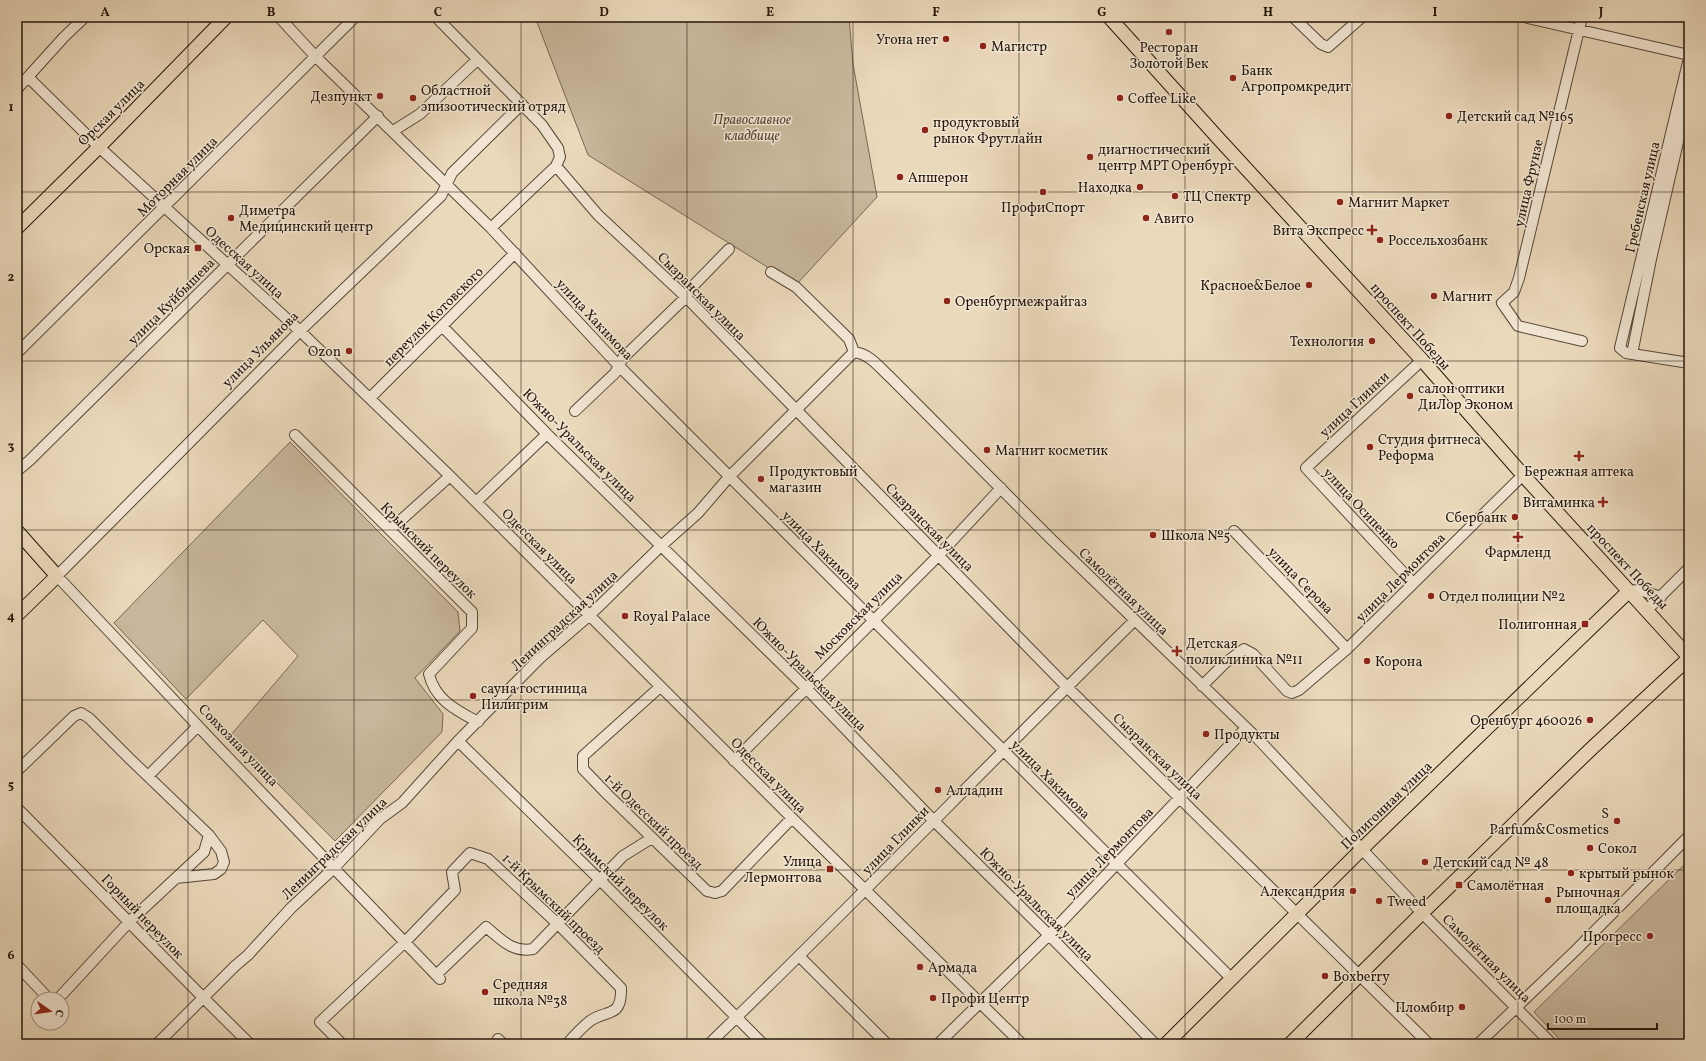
<svg xmlns="http://www.w3.org/2000/svg" width="1706" height="1061" font-family="Vollkorn,serif">
<rect width="100%" height="100%" fill="#ebd9bb"/>
<filter id="stains"><feTurbulence type="fractalNoise" baseFrequency=".005" numOctaves="4"/><feColorMatrix values="0 0 0 0 .2 0 0 0 0 .09 0 0 0 0 .02 0 0 0 .5 -.17"/></filter>
<radialGradient id="worn" r=".72"><stop offset=".6" stop-color="#630" stop-opacity="0"/><stop offset="1" stop-color="#630" stop-opacity=".3"/></radialGradient>
<!-- green -->
<path fill="#c9b89d" stroke="#776854" d="M535,17H849L853,64L877,197L796,285L588,155Z
M290,442L458,612L460,631L415,678L443,714L442,732L335,841L230,736L298,656L263,620L186,699L114,623Z
M1689,860V1044H1564L1534,1012Z"/>
<g fill="none" stroke-linecap="round" stroke-linejoin="round">
<defs>
<path id="minor" d="M279,17L316,57L491,228L619,366L1232,979
M436,17L542,125L558,148L560,157L556,166L598,215L686,297L1067,687L1429,1044
M1293,17L1321,44L1328,47L1362,17
M1524,17L1689,55
M1582,17L1519,278L1514,292L1502,303L1518,326L1582,341
M1689,58L1620,348L1626,353L1689,363
M28,77L99,147L300,331L450,476L792,818L1022,1044
M17,89L64,37L85,17
M393,131L420,114L477,60
M491,228L556,166
M771,272L796,287L849,339L854,352
M442,326L547,434L806,688L933,820L1049,935L1155,1044
M854,352C870,354 879,367 890,377L1050,538L1258,739L1422,913L1552,1044
M17,353L355,17
M1632,354L1651,259L1687,103
M370,398L515,253
M575,411L615,373L623,358L686,297L692,287L729,249
M295,435L472,612V628L429,674C435,700 456,710 478,722
M17,471L29,461L378,116
M476,502L547,434
M390,530L450,476
M1234,531L1347,649
M1413,583L1306,468L1422,360
M1629,591L1639,590L1661,597
M1647,610L1689,568
M1202,686L1225,663L1244,649L1253,654L1287,691L1292,693L1299,690L1347,649L1523,475
M660,687L583,756V769L608,795L707,891L715,893L722,891L792,818
M458,741L600,880L763,1044
M734,761L938,556L1001,488
M17,771L74,716L81,713L89,718L129,758L209,835L221,851L224,862L221,869L214,874L176,878L130,921L58,999
M148,776L198,726
M17,808C95,886 171,967 250,1044
M176,878L204,852L209,835
M799,956L887,1044
M17,965L49,999
M436,975L486,927C501,939 512,953 533,949L623,856L652,838
M440,979L215,744L57,576L300,331L441,196L452,173L522,104
M498,1039L503,1044
M157,1044L235,966L248,955L291,908L334,868L380,819L402,803L458,741L540,658L590,615L661,546L698,513L729,477L854,352
M342,1044L320,1022L404,943L455,890L452,872L470,853L488,859L558,924L621,988C622,1019 606,1009 590,1021C581,1028 574,1036 567,1044
M709,1044C853,905 991,761 1134,621
M938,1044L1049,935L1246,728
M1478,1044L1575,951L1689,836"/>
<path id="major" d="M1109,17L1218,138L1422,360L1523,475L1689,657
M17,228L99,147L226,17
M17,531L57,576L17,615
M1166,1044L1369,842L1629,591
M1290,1044L1422,913L1591,749L1689,658"/>
</defs>
<!-- minor casing -->
<use href="#minor" stroke="#564838" stroke-width="12"/>
<!-- major casing -->
<use href="#major" stroke="#25170c" stroke-width="15"/>
<!-- minor -->
<use href="#minor" stroke="#f2e6d3" stroke-width="10"/>
<!-- major -->
<use href="#major" stroke="#ebd9bb" stroke-width="13"/>
</g>
<!-- grid -->
<path fill="none" stroke="#25170c" stroke-width="1" stroke-opacity="0.55" d="M188,17V1044M354,17V1044M521,17V1044M687,17V1044M853,17V1044M1019,17V1044M1185,17V1044M1352,17V1044M1518,17V1044M17,192H1689M17,361H1689M17,530H1689M17,700H1689M17,870H1689"/>
<!-- markers -->
<g fill="#8f2418" stroke="#f2e6d3" stroke-width="1.5">
<circle cx="1169" cy="32" r="4"/>
<circle cx="946" cy="39" r="4"/>
<circle cx="983" cy="46" r="4"/>
<circle cx="1233" cy="78" r="4"/>
<circle cx="380" cy="96" r="4"/>
<circle cx="413" cy="98" r="4"/>
<circle cx="1120" cy="98" r="4"/>
<circle cx="1449" cy="116" r="4"/>
<circle cx="925" cy="130" r="4"/>
<circle cx="1090" cy="157" r="4"/>
<circle cx="900" cy="177" r="4"/>
<circle cx="1140" cy="187" r="4"/>
<circle cx="1043" cy="192" r="4"/>
<circle cx="1175" cy="196" r="4"/>
<circle cx="1340" cy="202" r="4"/>
<circle cx="231" cy="218" r="4"/>
<circle cx="1146" cy="218" r="4"/>
<path d="M1370 224h4v4h4v4h-4v4h-4v-4h-4v-4h4z"/>
<circle cx="1380" cy="240" r="4"/>
<rect x="194" y="244" width="8" height="8" rx="2"/>
<circle cx="1309" cy="285" r="4"/>
<circle cx="1434" cy="296" r="4"/>
<circle cx="947" cy="301" r="4"/>
<circle cx="1372" cy="341" r="4"/>
<circle cx="349" cy="351" r="4"/>
<circle cx="1410" cy="396" r="4"/>
<circle cx="1370" cy="447" r="4"/>
<circle cx="987" cy="450" r="4"/>
<path d="M1577 450h4v4h4v4h-4v4h-4v-4h-4v-4h4z"/>
<circle cx="761" cy="479" r="4"/>
<path d="M1601 496h4v4h4v4h-4v4h-4v-4h-4v-4h4z"/>
<circle cx="1515" cy="517" r="4"/>
<circle cx="1153" cy="535" r="4"/>
<path d="M1516 531h4v4h4v4h-4v4h-4v-4h-4v-4h4z"/>
<circle cx="1431" cy="596" r="4"/>
<circle cx="625" cy="616" r="4"/>
<rect x="1581" y="620" width="8" height="8" rx="2"/>
<path d="M1175 645h4v4h4v4h-4v4h-4v-4h-4v-4h4z"/>
<circle cx="1367" cy="661" r="4"/>
<circle cx="473" cy="696" r="4"/>
<circle cx="1590" cy="720" r="4"/>
<circle cx="1206" cy="734" r="4"/>
<circle cx="938" cy="790" r="4"/>
<circle cx="1617" cy="821" r="4"/>
<circle cx="1590" cy="848" r="4"/>
<circle cx="1425" cy="862" r="4"/>
<rect x="826" y="865" width="8" height="8" rx="2"/>
<circle cx="1571" cy="873" r="4"/>
<rect x="1455" y="881" width="8" height="8" rx="2"/>
<circle cx="1353" cy="891" r="4"/>
<circle cx="1548" cy="900" r="4"/>
<circle cx="1379" cy="901" r="4"/>
<circle cx="1650" cy="936" r="4"/>
<circle cx="920" cy="967" r="4"/>
<circle cx="1325" cy="976" r="4"/>
<circle cx="485" cy="992" r="4"/>
<circle cx="933" cy="998" r="4"/>
<circle cx="1462" cy="1007" r="4"/>
</g>
<g text-anchor="middle" stroke-width="3" stroke-linejoin="round" paint-order="stroke">
<!-- poi labels -->
<g font-size="14" fill="#25170c" stroke="#f2e6d3" text-anchor="start">
<text x="938" y="44" text-anchor="end">Угона нет</text>
<text x="991" y="51">Магистр</text>
<text x="1169" y="52" text-anchor="middle">Ресторан<tspan x="1169" dy="16">Золотой Век</tspan></text>
<text x="1241" y="75">Банк<tspan x="1241" dy="16">Агропромкредит</tspan></text>
<text x="421" y="95">Областной<tspan x="421" dy="16">эпизоотический отряд</tspan></text>
<text x="372" y="101" text-anchor="end">Дезпункт</text>
<text x="1128" y="103">Coffee Like</text>
<text x="1457" y="121">Детский сад №165</text>
<text x="933" y="127">продуктовый<tspan x="933" dy="16">рынок Фрутлайн</tspan></text>
<text x="1098" y="154">диагностический<tspan x="1098" dy="16">центр МРТ Оренбург</tspan></text>
<text x="908" y="182">Апшерон</text>
<text x="1132" y="192" text-anchor="end">Находка</text>
<text x="1183" y="201">ТЦ Спектр</text>
<text x="1348" y="207">Магнит Маркет</text>
<text x="1043" y="212" text-anchor="middle">ПрофиСпорт</text>
<text x="239" y="215">Диметра<tspan x="239" dy="16">Медицинский центр</tspan></text>
<text x="1154" y="223">Авито</text>
<text x="1364" y="235" text-anchor="end">Вита Экспресс</text>
<text x="1388" y="245">Россельхозбанк</text>
<text x="190" y="253" text-anchor="end">Орская</text>
<text x="1301" y="290" text-anchor="end">Красное&amp;Белое</text>
<text x="1442" y="301">Магнит</text>
<text x="955" y="306">Оренбургмежрайгаз</text>
<text x="1364" y="346" text-anchor="end">Технология</text>
<text x="341" y="356" text-anchor="end">Ozon</text>
<text x="1418" y="393">салон оптики<tspan x="1418" dy="16">ДиЛор Эконом</tspan></text>
<text x="1378" y="444">Студия фитнеса<tspan x="1378" dy="16">Реформа</tspan></text>
<text x="995" y="455">Магнит косметик</text>
<text x="769" y="476">Продуктовый<tspan x="769" dy="16">магазин</tspan></text>
<text x="1579" y="476" text-anchor="middle">Бережная аптека</text>
<text x="1595" y="507" text-anchor="end">Витаминка</text>
<text x="1507" y="522" text-anchor="end">Сбербанк</text>
<text x="1161" y="540">Школа №5</text>
<text x="1518" y="557" text-anchor="middle">Фармленд</text>
<text x="1439" y="601">Отдел полиции №2</text>
<text x="633" y="621">Royal Palace</text>
<text x="1577" y="629" text-anchor="end">Полигонная</text>
<text x="1186" y="648">Детская<tspan x="1186" dy="16">поликлиника №11</tspan></text>
<text x="1375" y="666">Корона</text>
<text x="481" y="693">сауна гостиница<tspan x="481" dy="16">Пилигрим</tspan></text>
<text x="1582" y="725" text-anchor="end">Оренбург 460026</text>
<text x="1214" y="739">Продукты</text>
<text x="946" y="795">Алладин</text>
<text x="1609" y="818" text-anchor="end">S<tspan x="1609" dy="16">Parfum&amp;Cosmetics</tspan></text>
<text x="1598" y="853">Сокол</text>
<text x="822" y="866" text-anchor="end">Улица<tspan x="822" dy="16">Лермонтова</tspan></text>
<text x="1433" y="867">Детский сад № 48</text>
<text x="1579" y="878">крытый рынок</text>
<text x="1467" y="890">Самолётная</text>
<text x="1345" y="896" text-anchor="end">Александрия</text>
<text x="1556" y="897">Рыночная<tspan x="1556" dy="16">площадка</tspan></text>
<text x="1387" y="906">Tweed</text>
<text x="1642" y="941" text-anchor="end">Прогресс</text>
<text x="928" y="972">Армада</text>
<text x="1333" y="981">Boxberry</text>
<text x="493" y="989">Средняя<tspan x="493" dy="16">школа №38</tspan></text>
<text x="941" y="1003">Профи Центр</text>
<text x="1454" y="1012" text-anchor="end">Пломбир</text>
</g>
<!-- street labels -->
<g font-size="14" fill="#25170c" stroke="#f2e6d3">
<text transform="translate(111 112) rotate(-45)" y="5">Орская улица</text>
<text transform="translate(177 176) rotate(-45)" y="5">Моторная улица</text>
<text transform="translate(1528 183) rotate(-77)" y="5">улица Фрунзе</text>
<text transform="translate(1642 197) rotate(-77)" y="5">Гребенская улица</text>
<text transform="translate(245 262) rotate(42)" y="5">Одесская улица</text>
<text transform="translate(702 296) rotate(45)" y="5">Сызранская улица</text>
<text transform="translate(171 301) rotate(-45)" y="5">улица Куйбышева</text>
<text transform="translate(433 316) rotate(-45)" y="5">переулок Котовского</text>
<text transform="translate(595 319) rotate(47)" y="5">улица Хакимова</text>
<text transform="translate(1411 326) rotate(48)" y="5">проспект Победы</text>
<text transform="translate(260 349) rotate(-45)" y="5">улица Ульянова</text>
<text transform="translate(1354 404) rotate(-43)" y="5">улица Глинки</text>
<text transform="translate(580 445) rotate(45)" y="5">Южно-Уральская улица</text>
<text transform="translate(1362 508) rotate(47)" y="5">улица Осипенко</text>
<text transform="translate(930 527) rotate(45)" y="5">Сызранская улица</text>
<text transform="translate(540 546) rotate(45)" y="5">Одесская улица</text>
<text transform="translate(429 550) rotate(45)" y="5">Крымский переулок</text>
<text transform="translate(822 550) rotate(45)" y="5">улица Хакимова</text>
<text transform="translate(1628 566) rotate(47)" y="5">проспект Победы</text>
<text transform="translate(1400 577) rotate(-45)" y="5">улица Лермонтова</text>
<text transform="translate(1301 580) rotate(46)" y="5">улица Серова</text>
<text transform="translate(1124 591) rotate(44)" y="5">Самолётная улица</text>
<text transform="translate(858 615) rotate(-45)" y="5">Московская улица</text>
<text transform="translate(564 620) rotate(-43)" y="5">Ленинградская улица</text>
<text transform="translate(810 674) rotate(45)" y="5">Южно-Уральская улица</text>
<text transform="translate(239 745) rotate(46)" y="5">Совхозная улица</text>
<text transform="translate(1158 756) rotate(44)" y="5">Сызранская улица</text>
<text transform="translate(769 775) rotate(45)" y="5">Одесская улица</text>
<text transform="translate(1051 779) rotate(45)" y="5">улица Хакимова</text>
<text transform="translate(1386 805) rotate(-44)" y="5">Полигонная улица</text>
<text transform="translate(654 821) rotate(44)" y="5">1-й Одесский проезд</text>
<text transform="translate(895 840) rotate(-46)" y="5">улица Глинки</text>
<text transform="translate(334 848) rotate(-44)" y="5">Ленинградская улица</text>
<text transform="translate(1109 852) rotate(-46)" y="5">улица Лермонтова</text>
<text transform="translate(621 882) rotate(45)" y="5">Крымский переулок</text>
<text transform="translate(554 903) rotate(44)" y="5">1-й Крымский проезд</text>
<text transform="translate(1037 904) rotate(45)" y="5">Южно-Уральская улица</text>
<text transform="translate(143 916) rotate(46)" y="5">Горный переулок</text>
<text transform="translate(1487 958) rotate(45)" y="5">Самолётная улица</text>
</g>
<!-- park labels -->
<g font-size="14" font-style="italic" fill="#564738" stroke="#f2e6d3">
<text x="752" y="124">Православное<tspan x="752" dy="16">кладбище</tspan></text>
</g>
</g>
<!-- margin -->
<rect width="1706" height="1061" fill="none" stroke="#ebd9bb" stroke-width="44"/>
<!-- north arrow -->
<g transform="translate(50 1011) rotate(103)"><circle r="19" fill="#f2e6d3" stroke="#a09383"/>
<path d="M0-3L7 15L0 10L-7 15Z" fill="#8f2418"/>
<text y="-6" font-size="11" font-weight="bold" text-anchor="middle" fill="#25170c">С</text>
</g>
<!-- scale -->
<path d="M1548 1023v6h109v-6" fill="none" stroke="#25170c" stroke-width="2"/>
<text x="1554" y="1023" font-size="12" fill="#25170c" stroke="#f2e6d3" stroke-width="3" paint-order="stroke">100 m</text>
<rect x="22" y="22" width="1662" height="1017" fill="none" stroke="#25170c" stroke-width="1.5"/>
<g font-size="13" text-anchor="middle" font-weight="bold" fill="#25170c">
<text x="105" y="16">A</text>
<text x="271" y="16">B</text>
<text x="438" y="16">C</text>
<text x="604" y="16">D</text>
<text x="770" y="16">E</text>
<text x="936" y="16">F</text>
<text x="1102" y="16">G</text>
<text x="1268" y="16">H</text>
<text x="1435" y="16">I</text>
<text x="1601" y="16">J</text>
<text x="11" y="111">1</text>
<text x="11" y="281">2</text>
<text x="11" y="450">3</text>
<text x="11" y="620">4</text>
<text x="11" y="789">5</text>
<text x="11" y="959">6</text>
</g>
<rect width="100%" height="100%" filter="url(#stains)"/>
<rect width="100%" height="100%" fill="url(#worn)"/>
</svg>
